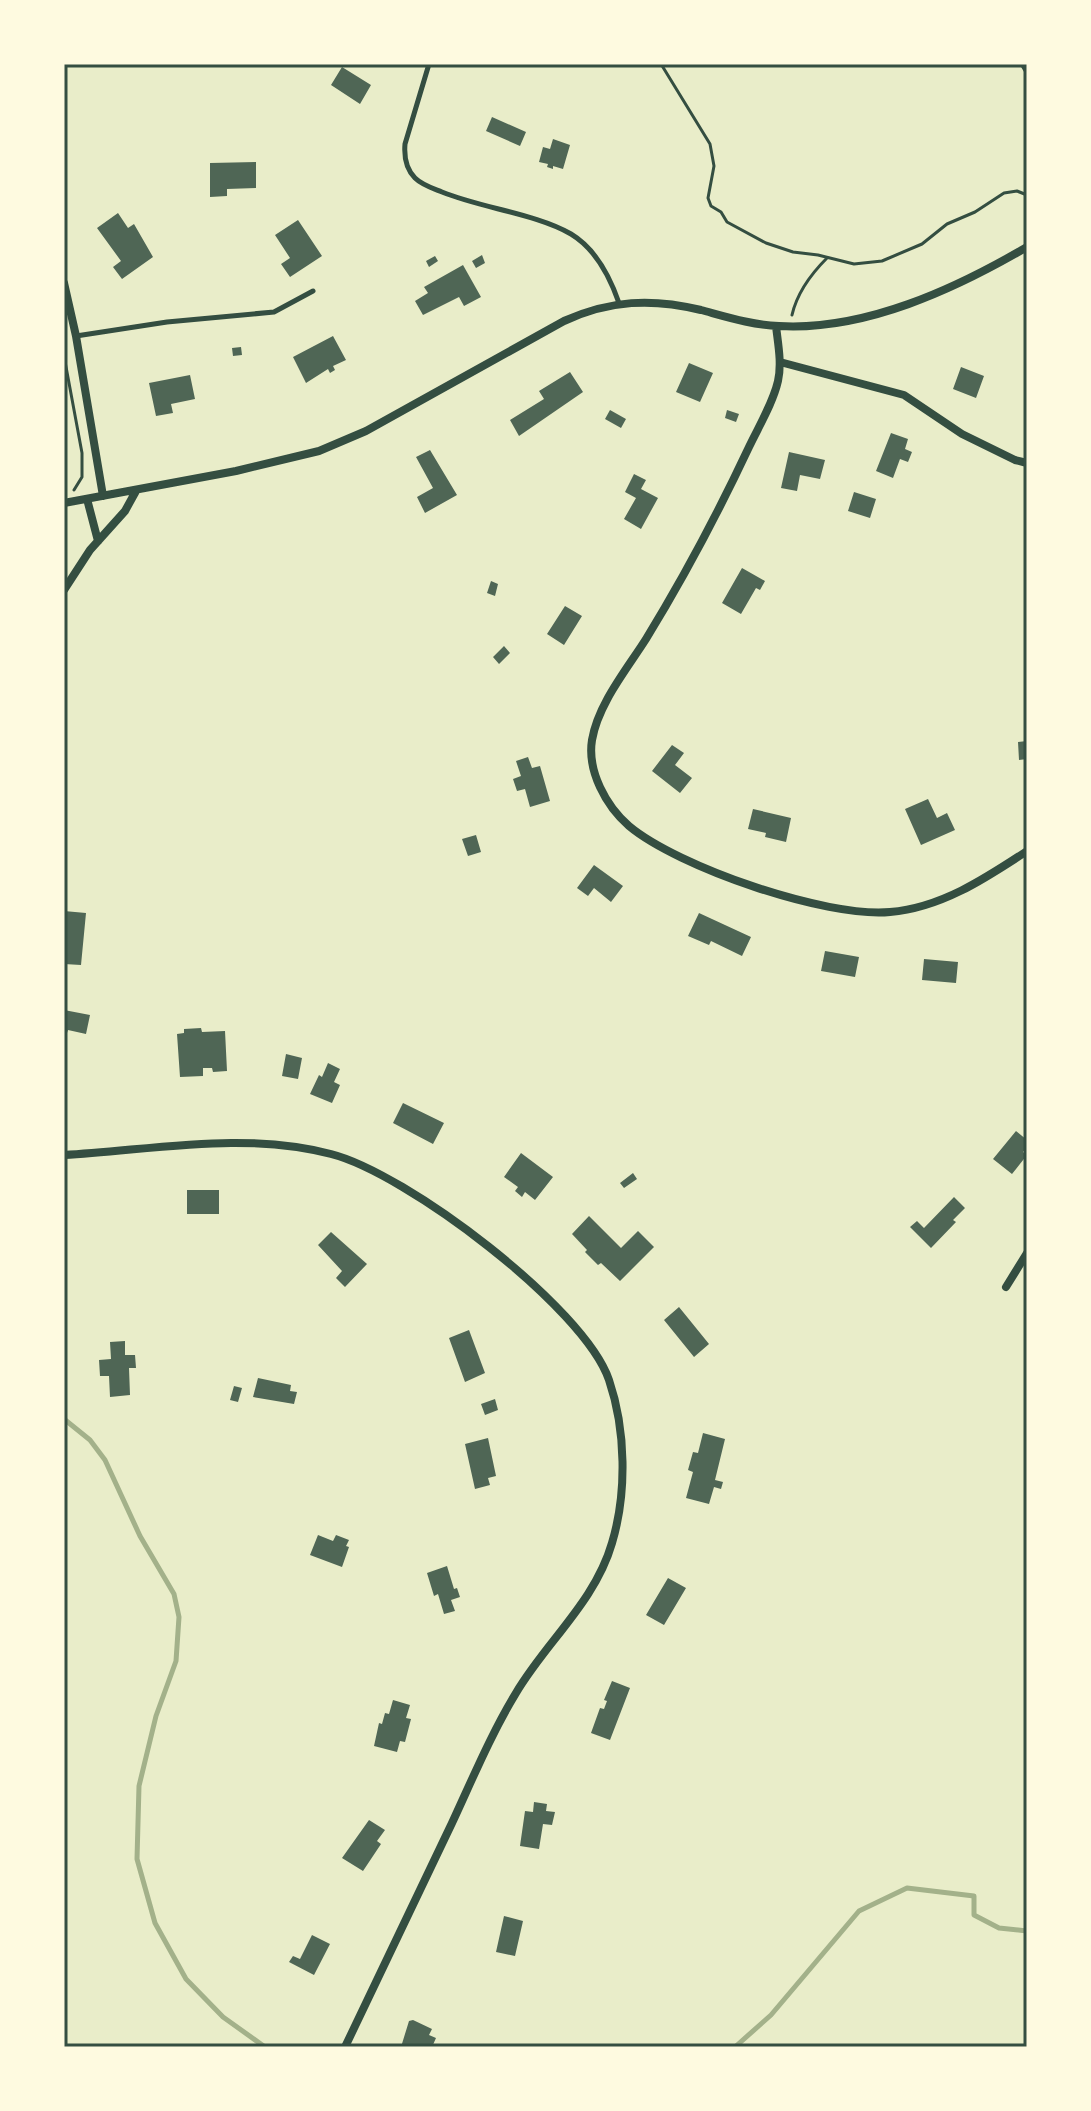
<svg xmlns="http://www.w3.org/2000/svg" width="1091" height="2111" font-family="'Titillium Web',sans-serif">
<rect width="100%" height="100%" fill="#e9edc9"/>
<g fill="none" stroke-linecap="round" stroke-linejoin="round">
<!-- stream -->
<path stroke="#a3b18a" stroke-width="5" d="M64,1419L90,1440L105,1460L140,1536L174,1594L179,1617L176,1661L156,1716L139,1786L137,1859L155,1923L186,1979L223,2017L265,2047
M735,2047L771,2015L859,1911L907,1888L974,1896V1915L999,1928L1027,1931"/>
</g>
<!-- building -->
<path fill="#4f6655" d="M342,67L371,85L360,104L331,85Z
M492,117L526,132L520,146L486,131Z
M553,139L570,145L563,169L553,166V169L547,167L548,164L539,162L543,147L550,149Z
M256,162V188L227,189V196L210,197V163Z
M118,213L128,228L134,224L153,257L122,279L113,267L121,261L97,228Z
M298,220L322,256L290,277L281,264L290,258L275,235Z
M482,255L485,263L476,268L472,261Z
M435,256L438,261L429,267L426,261Z
M463,265L481,297L464,306L459,297L423,315L415,301L428,293L424,287Z
M333,336L346,360L333,366L335,370L330,373L328,369L306,383L293,357Z
M241,347L242,355L233,356L232,348Z
M689,363L713,373L700,402L676,392Z
M961,367L984,376L976,398L953,389Z
M570,372L583,392L519,436L510,420L544,399L539,391Z
M190,375L195,399L171,404L173,413L156,416L149,383Z
M610,410L626,419L621,428L605,419Z
M727,410L739,414L736,422L725,418Z
M891,433L908,439L905,449L912,452L908,462L900,459L893,478L876,471Z
M430,450L457,495L425,513L417,497L433,488L416,457Z
M789,452L825,460L820,479L800,475L797,491L781,488Z
M634,474L646,480L641,489L658,498L641,529L624,519L636,498L625,492Z
M854,492L876,499L870,518L848,511Z
M742,568L765,581L760,590L756,588L741,614L722,603Z
M491,581L498,584L495,596L487,593Z
M565,606L582,616L564,645L547,634Z
M504,646L510,653L499,664L493,657Z
M1027,741V759L1019,760L1018,742Z
M672,745L684,753L675,765L692,778L680,793L652,771Z
M528,757L532,768L540,766L550,801L530,807L525,789L517,791L513,779L521,776L516,761Z
M928,799L937,818L947,813L955,830L921,845L905,809Z
M753,809L791,818L786,842L765,837L766,833L748,829Z
M476,835L481,852L468,856L462,839Z
M594,865L623,886L611,902L594,888L588,896L577,888Z
M64,911L86,913L81,965L64,964Z
M699,913L751,937L742,956L711,941L709,945L688,936Z
M825,951L859,957L855,977L821,971Z
M924,959L958,962L956,983L922,980Z
M64,1010L90,1015L86,1034L68,1030L64,1042Z
M201,1028L202,1032L225,1031L227,1071L213,1072L212,1068H203V1076L180,1077L177,1034L184,1033V1029Z
M286,1054L302,1058L298,1079L282,1076Z
M328,1063L340,1069L334,1082L340,1085L332,1103L310,1094L319,1075L322,1077Z
M403,1103L444,1123L433,1144L393,1123Z
M1016,1131L1027,1140V1147L1023,1152L1027,1155L1012,1174L993,1159Z
M521,1153L553,1177L535,1200L525,1192L522,1197L515,1191L518,1187L504,1177Z
M633,1173L637,1179L624,1188L620,1183Z
M187,1190H219V1214H187Z
M954,1197L965,1208L953,1220L956,1222L931,1248L910,1227L917,1221L924,1228Z
M589,1216L621,1248L638,1231L654,1247L620,1281L601,1263L598,1265L585,1252L587,1250L572,1234Z
M331,1232L367,1264L345,1287L336,1278L342,1271L318,1245Z
M679,1307L709,1344L694,1357L664,1320Z
M469,1330L485,1373L465,1382L449,1338Z
M125,1341V1355H135L136,1368H129L130,1395L110,1397L109,1376H100L99,1360L111,1359L110,1342Z
M258,1378L291,1385L290,1391L297,1392L294,1404L253,1397Z
M234,1386L242,1388L238,1402L230,1400Z
M495,1399L498,1410L485,1415L481,1404Z
M703,1433L725,1439L715,1480L723,1482L721,1489L714,1487L709,1504L686,1498L693,1472L688,1470L693,1452L698,1453Z
M488,1438L496,1476L488,1478L490,1485L475,1489L465,1444Z
M318,1535L333,1541L336,1535L349,1540L346,1546L349,1547L342,1567L310,1555Z
M447,1566L454,1589L457,1588L460,1597L451,1600L455,1611L444,1614L438,1594L434,1596L427,1573Z
M668,1578L686,1588L664,1625L646,1615Z
M612,1681L630,1688L610,1740L591,1733L600,1708L604,1709L607,1701L604,1700Z
M393,1700L410,1705L406,1718L411,1719L405,1742L400,1741L397,1752L374,1746L379,1723L382,1724L385,1713L389,1714Z
M534,1802L547,1804L546,1811L555,1812L552,1825L543,1824L539,1849L520,1846L525,1811L533,1812Z
M369,1820L385,1830L377,1841L381,1844L363,1871L342,1858Z
M504,1916L523,1921L515,1956L496,1952Z
M312,1935L330,1944L314,1975L289,1962L293,1956L300,1959Z
M413,2020L432,2029L429,2035L436,2038L432,2047H401L409,2021Z"/>
<g fill="none" stroke-linecap="round" stroke-linejoin="round">
<!-- path -->
<path stroke="#344e41" stroke-width="3" d="M661,64L710,144L714,166L708,198L711,206L721,212L727,222L766,243L793,252L818,255L854,264L882,261L922,244L947,224L975,212L1004,193L1017,191L1027,195
M1021,64L1027,74
M792,315C797,293 811,274 827,258
M64,356L82,453V477L74,490"/>
<!-- service -->
<path stroke="#344e41" stroke-width="5" d="M429,64L405,144C404,156 406,169 415,178C422,185 432,188 442,192C481,208 537,214 571,234C596,249 610,277 619,303
M76,336L167,322L274,312L313,291"/>
<!-- minor -->
<path stroke="#344e41" stroke-width="8" d="M64,283L76,336L103,496
M776,326C778,344 782,363 778,381C773,403 759,426 749,447C718,513 684,577 646,639C627,669 598,704 592,740C587,771 606,806 629,826C678,867 826,918 890,912C941,908 986,878 1027,851
M780,362L904,395L962,434L1015,460L1027,463
M87,499L98,541
M64,503L236,471L319,451L366,431L564,321C610,300 652,298 701,310C727,317 752,325 779,326C865,331 955,289 1027,247
M64,590L90,550L125,511L136,491
M64,1155C153,1150 243,1131 331,1154C406,1173 584,1307 609,1380C626,1430 627,1493 612,1543C595,1602 546,1642 516,1693C491,1734 472,1780 452,1823C416,1897 381,1972 345,2047
M1006,1287L1027,1253"/>
</g>
<!-- border -->
<rect width="1091" height="2111" fill="none" stroke="#fefae0" stroke-width="132"/>
<rect x="66" y="66" width="959" height="1979" fill="none" stroke="#344e41" stroke-width="3"/>
</svg>
